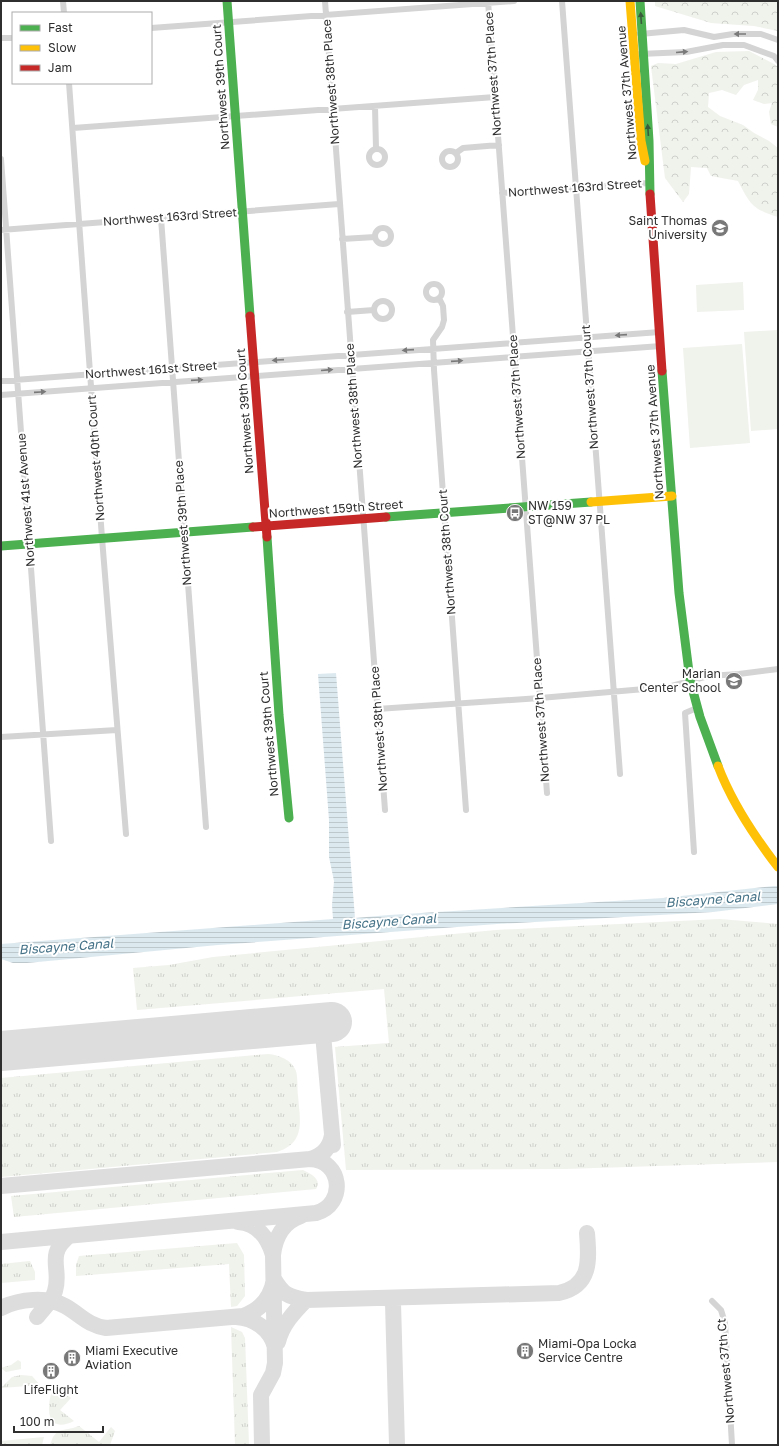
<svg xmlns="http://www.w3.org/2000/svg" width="779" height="1446" font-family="'Golos Text',sans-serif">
<defs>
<pattern id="grass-tufts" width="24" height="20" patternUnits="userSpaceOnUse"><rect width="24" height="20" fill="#f0f2ec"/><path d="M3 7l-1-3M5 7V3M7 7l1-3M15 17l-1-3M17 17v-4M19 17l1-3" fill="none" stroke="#ced0cb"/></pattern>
<pattern id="forest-crowns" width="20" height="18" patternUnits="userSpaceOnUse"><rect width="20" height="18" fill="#f0f2ec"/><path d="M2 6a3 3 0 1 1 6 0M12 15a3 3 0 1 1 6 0" fill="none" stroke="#ced0cb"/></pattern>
<pattern id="water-rules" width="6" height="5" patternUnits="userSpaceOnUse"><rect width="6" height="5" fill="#dce9ef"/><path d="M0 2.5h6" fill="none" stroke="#bdc8cd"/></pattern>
</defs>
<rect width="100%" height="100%" fill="#fff"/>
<!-- grass -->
<path fill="url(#grass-tufts)" d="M720,919L778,924V1162L565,1169L346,1170L335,1047L389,1043L384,989L137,1010L133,968L169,965L213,957L496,930Z
M268,1054C279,1055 292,1060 296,1071C298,1078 297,1088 298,1096C300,1120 306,1143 277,1152L1,1177V1078Z
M303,1170C311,1174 322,1179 316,1189L14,1217L11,1196Z
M237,1243L244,1255L245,1296L237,1306L231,1307L229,1264L76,1276V1265L79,1256Z
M30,1261L35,1272V1280L1,1283V1264Z
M231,1327L242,1332L245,1338L249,1445H235Z
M18,1360L21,1362V1369L6,1372L1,1368L11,1365Z
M21,1375L32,1376L40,1385L1,1388L12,1377Z
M51,1384H54L71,1398L60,1410L74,1421C49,1433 46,1413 51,1394C52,1391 51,1387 51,1384Z
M79,1426L99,1442L111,1427L115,1431L110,1445H50L53,1437L58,1431L73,1428Z
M44,1437L42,1445H1V1441Z"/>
<!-- forest -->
<path fill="url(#forest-crowns)" d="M655,1H778V31L754,26L711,23L655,6Z
M749,51L774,64L778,67V127L771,124L769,112L772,103L764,104L753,100L758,90V80L744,85L736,95L722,90L709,93L708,107L720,116L743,125L754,133L769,141L778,148V217C752,209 750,204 738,181L711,176L707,168L691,167L689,194L683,202L665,178L651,66L658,63L676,64L716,52Z"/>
<!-- pitch -->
<path fill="#f0f2ec" d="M743,282L744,310L697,312L696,285Z
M778,330V429L751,431L744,332Z
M742,344L750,443L690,448L683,348Z"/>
<!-- water -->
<path fill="url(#water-rules)" d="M336,673L355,918L389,915L663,898L774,886H778V904L713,912L497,924L218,945L27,963H13L1,959V944L333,919L332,905L334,881L329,857V820L318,674Z"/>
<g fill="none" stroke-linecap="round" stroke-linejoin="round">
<!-- taxiway -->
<path stroke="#ddd" stroke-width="16" d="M322,1023L333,1145
M1,1186L310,1159C322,1156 330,1148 332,1135
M238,1222C257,1223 268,1238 273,1255
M1,1242L316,1213C347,1204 342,1160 310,1159
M274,1279C283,1294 288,1297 306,1300L559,1293C592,1286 589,1259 587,1233
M388,1298L393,1303L397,1445
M1,1308C19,1299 47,1296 65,1306C81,1315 87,1325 106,1328L243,1316C261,1310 271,1298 274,1279
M37,1317C43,1309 53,1300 55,1291C62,1269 45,1255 69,1236
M236,1317C254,1318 270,1329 275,1347
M278,1342C282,1325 294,1312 306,1300
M262,1445L261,1395L273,1373L275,1363L273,1255C275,1238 283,1222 301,1216"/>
<!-- runway -->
<path stroke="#ddd" stroke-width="40" d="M1,1051L332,1022"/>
<!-- street -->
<path stroke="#d4d4d4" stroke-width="6" d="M63,1L64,13
M325,1L385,810
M488,1L547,793
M562,1L620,774
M151,28L514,1
M640,34L684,30L714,37L733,34H761L778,40
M1,38H13
M640,54L686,52L723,45H744L774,56L778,61
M69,83L102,538L126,834
M375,106L376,149
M73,128L495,97
M369 157a8 8 0 1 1 16 0a8 8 0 1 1-16 0Z
M442 159a8 8 0 1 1 16 0a8 8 0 1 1-16 0Z
M456,153L463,148L499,145
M1,159L51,841
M502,193L649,183
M161,218L206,827
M375 236a8 8 0 1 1 16 0a8 8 0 1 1-16 0Z
M1,230L339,204
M342,239L375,237
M426 292a8 8 0 1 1 16 0a8 8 0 1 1-16 0Z
M439,298L443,306L444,320L442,327L433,340L434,370L466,810
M374 310a9 9 0 1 1 18 0a9 9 0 1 1-18 0Z
M347,312L374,310
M1,381L660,332
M1,395L661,346
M377,709L540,698L668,687L708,676L739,674L778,669
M1,737L117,730
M694,852L685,713L697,708
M712,1301L721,1310L725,1323L732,1445"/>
<!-- fast -->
<path stroke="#4caf50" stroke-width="9" d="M227,1L250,316
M640,1L649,141L650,194
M662,371L679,593L690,680L700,717L718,766
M386,517L591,502
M267,537L279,715L289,818
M1,546L253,527"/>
<!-- slow -->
<path stroke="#ffc107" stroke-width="9" d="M630,1L641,141L645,161
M591,502L672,496
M718,766C732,803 754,836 778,867"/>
<!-- jam -->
<path stroke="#c62828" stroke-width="9" d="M650,194L662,371
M250,316L267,537
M253,527L386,517"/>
</g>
<!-- one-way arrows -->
<defs><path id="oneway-solid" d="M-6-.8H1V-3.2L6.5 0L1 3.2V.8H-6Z"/></defs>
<g fill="#395c3b">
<use href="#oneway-solid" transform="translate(641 18) rotate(-94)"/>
<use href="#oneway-solid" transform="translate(648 130) rotate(-94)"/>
</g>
<g fill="#797979">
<use href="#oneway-solid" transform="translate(740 34) rotate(-180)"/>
<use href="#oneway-solid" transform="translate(682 52) rotate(-5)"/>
<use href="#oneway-solid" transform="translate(621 335) rotate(176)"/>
<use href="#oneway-solid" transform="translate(408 350) rotate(176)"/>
<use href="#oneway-solid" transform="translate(278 360) rotate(176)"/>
<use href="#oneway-solid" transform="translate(457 361) rotate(-4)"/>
<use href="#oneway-solid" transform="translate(327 370) rotate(-5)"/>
<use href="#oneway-solid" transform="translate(197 380) rotate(-4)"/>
<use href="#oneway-solid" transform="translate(40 392) rotate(-4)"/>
</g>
<!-- icons -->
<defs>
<symbol id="university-disc" viewBox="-11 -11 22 22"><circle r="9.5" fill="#787878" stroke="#fff"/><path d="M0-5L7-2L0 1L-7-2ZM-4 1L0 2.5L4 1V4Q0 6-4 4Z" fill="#fff"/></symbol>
<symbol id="bus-disc" viewBox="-11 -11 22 22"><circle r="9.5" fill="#787878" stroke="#fff"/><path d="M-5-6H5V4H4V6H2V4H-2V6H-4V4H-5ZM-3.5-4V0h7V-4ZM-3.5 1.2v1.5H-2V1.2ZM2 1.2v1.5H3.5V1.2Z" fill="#fff"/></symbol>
<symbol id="school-disc" viewBox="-11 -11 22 22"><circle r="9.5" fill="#787878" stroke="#fff"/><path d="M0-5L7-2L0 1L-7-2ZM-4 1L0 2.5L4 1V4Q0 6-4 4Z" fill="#fff"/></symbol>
<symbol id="building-disc" viewBox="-11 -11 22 22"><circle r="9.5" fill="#787878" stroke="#fff"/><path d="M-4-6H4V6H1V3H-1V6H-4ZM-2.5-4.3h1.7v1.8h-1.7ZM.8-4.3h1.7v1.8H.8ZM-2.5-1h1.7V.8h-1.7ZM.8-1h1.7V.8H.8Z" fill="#fff"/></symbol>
</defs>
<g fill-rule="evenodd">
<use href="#university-disc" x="710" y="218" width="20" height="20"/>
<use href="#bus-disc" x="505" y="503" width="20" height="20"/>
<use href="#school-disc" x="724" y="671" width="20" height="20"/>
<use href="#building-disc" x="515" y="1341" width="20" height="20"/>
<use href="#building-disc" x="62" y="1348" width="20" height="20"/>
<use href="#building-disc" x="41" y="1361" width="20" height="20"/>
</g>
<g text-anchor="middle" stroke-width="4" stroke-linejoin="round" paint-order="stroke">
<!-- street labels -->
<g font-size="12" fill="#2f2f2f" stroke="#fff">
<text transform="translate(493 74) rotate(-94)" y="4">Northwest 37th Place</text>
<text transform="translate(331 82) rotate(-94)" y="4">Northwest 38th Place</text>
<text transform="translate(221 87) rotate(-94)" y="4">Northwest 39th Court</text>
<text transform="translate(627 93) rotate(-95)" y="4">Northwest 37th Avenue</text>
<text transform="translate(575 188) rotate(-4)" y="4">Northwest 163rd Street</text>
<text transform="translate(170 217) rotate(-4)" y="4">Northwest 163rd Street</text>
<text transform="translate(151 370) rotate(-4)" y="4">Northwest 161st Street</text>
<text transform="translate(590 387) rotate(-94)" y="4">Northwest 37th Court</text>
<text transform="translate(517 397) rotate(-94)" y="4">Northwest 37th Place</text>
<text transform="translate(354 406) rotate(-94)" y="4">Northwest 38th Place</text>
<text transform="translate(245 411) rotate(-94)" y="4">Northwest 39th Court</text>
<text transform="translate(655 432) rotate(-94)" y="4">Northwest 37th Avenue</text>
<text transform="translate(96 458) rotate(-94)" y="4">Northwest 40th Court</text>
<text transform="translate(26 500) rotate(-94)" y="4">Northwest 41st Avenue</text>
<text transform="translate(336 509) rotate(-4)" y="4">Northwest 159th Street</text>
<text transform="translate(183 523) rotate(-94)" y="4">Northwest 39th Place</text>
<text transform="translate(447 552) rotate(-94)" y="4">Northwest 38th Court</text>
<text transform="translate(541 720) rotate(-94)" y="4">Northwest 37th Place</text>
<text transform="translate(379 729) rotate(-94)" y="4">Northwest 38th Place</text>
<text transform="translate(269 734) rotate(-95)" y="4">Northwest 39th Court</text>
<text transform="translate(726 1371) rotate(-95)" y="4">Northwest 37th Ct</text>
</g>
<!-- poi labels -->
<g font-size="12" fill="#2f2f2f" stroke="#fff" text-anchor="start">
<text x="707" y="225" text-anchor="end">Saint Thomas<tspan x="707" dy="14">University</tspan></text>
<text x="528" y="510">NW 159<tspan x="528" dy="14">ST@NW 37 PL</tspan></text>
<text x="721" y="678" text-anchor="end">Marian<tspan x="721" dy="14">Center School</tspan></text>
<text x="538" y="1348">Miami-Opa Locka<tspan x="538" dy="14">Service Centre</tspan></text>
<text x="85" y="1355">Miami Executive<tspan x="85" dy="14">Aviation</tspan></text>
<text x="51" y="1394" text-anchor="middle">LifeFlight</text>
</g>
<!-- water labels -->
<g font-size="13" font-style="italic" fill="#467388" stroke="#fff">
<text transform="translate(713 899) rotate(-4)" y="5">Biscayne Canal</text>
<text transform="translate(389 921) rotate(-4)" y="5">Biscayne Canal</text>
<text transform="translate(66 946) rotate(-4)" y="5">Biscayne Canal</text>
</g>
</g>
<!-- border -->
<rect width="779" height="1446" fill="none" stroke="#2f2f2f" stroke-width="4"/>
<!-- legend -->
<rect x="12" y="12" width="140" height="72" fill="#ffffff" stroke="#acacac"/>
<rect x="20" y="25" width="20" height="6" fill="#4caf50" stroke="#acacac"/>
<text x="48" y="32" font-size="12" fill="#2f2f2f">Fast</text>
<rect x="20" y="45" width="20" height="6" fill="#ffc107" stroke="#acacac"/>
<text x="48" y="52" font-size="12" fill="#2f2f2f">Slow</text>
<rect x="20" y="65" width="20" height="6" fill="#c62828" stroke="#acacac"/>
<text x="48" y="72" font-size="12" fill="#2f2f2f">Jam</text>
<!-- scale -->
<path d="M14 1426v6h89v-6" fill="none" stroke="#2f2f2f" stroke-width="2"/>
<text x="20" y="1426" font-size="12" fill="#2f2f2f" stroke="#ffffff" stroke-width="3" paint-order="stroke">100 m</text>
</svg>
